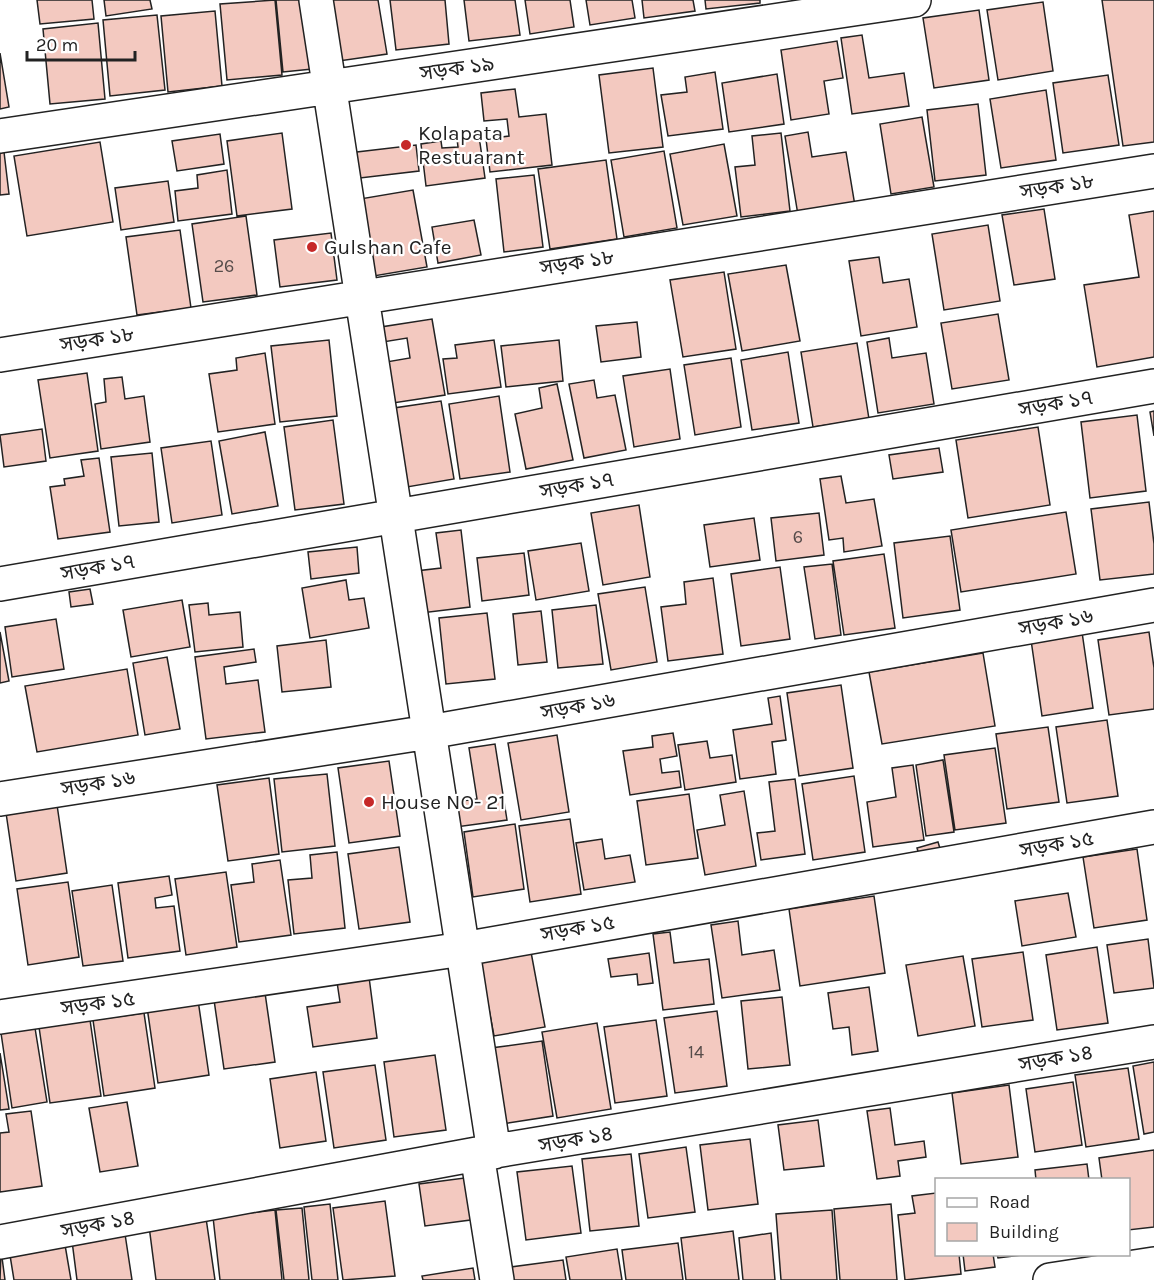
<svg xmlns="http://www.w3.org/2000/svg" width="1154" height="1280" font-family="Karla,'Noto Sans Bengali',sans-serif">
<rect width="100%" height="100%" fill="#fff"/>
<!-- building -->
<path fill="#f3c9c0" stroke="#222" stroke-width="1.5" d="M37,0H92L94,19L40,24Z
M104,0H150L152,9L106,16Z
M275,0L282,75L227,80L220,4Z
M276,0H313L322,68L283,72Z
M323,0H378L387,54L332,62Z
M390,0H445L449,44L396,50Z
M464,0H515L520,35L469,41Z
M525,0H570L574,27L530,34Z
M586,0H632L635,18L590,25Z
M642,0H693L695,11L644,18Z
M705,0H760V3L706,9Z
M1102,0H1154V142L1123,146Z
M1043,2L1053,71L998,80L987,10Z
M979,10L989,80L934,88L923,18Z
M215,11L222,86L168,92L161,16Z
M157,15L165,90L110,96L103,20Z
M98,23L105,99L50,104L43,29Z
M862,35L869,78L904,73L909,106L852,114L841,38Z
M837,41L843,78L824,81L829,114L791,120L781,50Z
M0,53L9,107L0,109Z
M653,68L663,147L609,153L599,75Z
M715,72L723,129L668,136L661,95L687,92L685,77Z
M777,74L784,124L729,132L722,83Z
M1108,75L1119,145L1063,153L1053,83Z
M515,89L519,117L546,114L552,165L490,172L486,139L509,136L507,119L484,121L481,93Z
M1046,90L1056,160L1001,168L990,99Z
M978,104L986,175L935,181L927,110Z
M922,117L934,187L891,194L880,124Z
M808,132L812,157L846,152L855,206L798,215L785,136Z
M282,133L292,209L237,216L227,141Z
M781,133L790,211L741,217L735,167L755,165L752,136Z
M220,134L224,164L177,171L172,141Z
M479,136L485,178L426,186L421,144L441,141L442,148L458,147L457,139Z
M100,142L113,222L27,236L14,156Z
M724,144L737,216L683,225L670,154Z
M416,145L419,171L343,180L340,154Z
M664,151L677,228L624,237L611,160Z
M4,152L9,194L0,195V153Z
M606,160L617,239L550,249L538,169Z
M227,170L232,214L178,221L175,191L198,188L197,175Z
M534,175L543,247L504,252L496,179Z
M168,181L174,222L121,230L115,188Z
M413,190L427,267L356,279L342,202Z
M1044,209L1055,279L1014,285L1002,215Z
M1154,211V357L1097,367L1084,285L1139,277L1129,215Z
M246,216L257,295L203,302L192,224Z
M474,220L481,255L438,263L432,227Z
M988,225L1000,301L944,310L932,234Z
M180,230L191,308L137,315L126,237Z
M331,233L337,280L280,287L274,240Z
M879,257L883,283L909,279L917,327L861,336L849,261Z
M786,265L800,341L742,351L728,274Z
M724,272L736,349L683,357L670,280Z
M998,314L1009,380L952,389L941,323Z
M432,319L445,395L393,403L386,362L410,358L407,338L383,342L381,327Z
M637,322L641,357L601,362L596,326Z
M889,338L892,358L926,353L934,404L878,413L867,342Z
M329,340L337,416L280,422L271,346Z
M494,340L501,387L448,394L443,359L457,358L455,345Z
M559,340L563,381L506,387L501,346Z
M857,343L869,419L813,427L801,352Z
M788,352L799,423L752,430L741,360Z
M265,353L275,424L218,432L209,374L237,370L236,358Z
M731,358L741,427L695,435L684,365Z
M670,369L680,439L634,447L623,376Z
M87,373L98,451L50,458L38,380Z
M122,377L125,399L144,396L150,442L101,449L95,404L106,402L104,379Z
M594,380L597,398L615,395L626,450L584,458L569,384Z
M557,384L573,460L526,469L515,414L542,408L539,388Z
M499,396L510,472L460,479L449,404Z
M441,401L454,479L407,487L394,408Z
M1154,411V436L1150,412Z
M1137,415L1146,491L1090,498L1081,422Z
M333,420L344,504L295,510L284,427Z
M1038,427L1050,505L968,518L956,440Z
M42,429L46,461L4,467L0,435Z
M265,432L278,506L232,514L219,441Z
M211,441L222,515L172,523L161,448Z
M939,448L943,472L893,479L889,455Z
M152,453L159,522L119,526L111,457Z
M99,458L110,532L58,539L50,487L65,485L64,479L84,476L81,460Z
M841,476L846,503L874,499L882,546L844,552L843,538L829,540L820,479Z
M1149,502L1154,544V574L1100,580L1091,509Z
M639,505L650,577L603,585L591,513Z
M1066,512L1076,574L961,592L951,530Z
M819,513L824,555L776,561L771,518Z
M754,518L760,560L710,567L704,525Z
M461,530L470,607L421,613L416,571L441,568L436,533Z
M950,536L960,610L903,618L894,543Z
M581,543L589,591L536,600L528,551Z
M357,547L359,573L311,579L308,552Z
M524,553L529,595L482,601L477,558Z
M884,554L895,628L844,635L833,561Z
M832,564L841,635L815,639L804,567Z
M780,567L790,639L741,646L731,574Z
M713,578L723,654L668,661L661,607L686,604L684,582Z
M346,580L349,600L364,598L369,628L310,638L302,588Z
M645,587L657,662L611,670L598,594Z
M90,589L93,604L71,607L69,592Z
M182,600L190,647L131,657L123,610Z
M208,603L209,615L240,612L243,647L195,652L189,605Z
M596,605L603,664L558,668L552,610Z
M541,611L547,662L518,665L513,614Z
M487,613L495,679L446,684L439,618Z
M56,619L64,669L12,677L5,627Z
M0,632L9,681L0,683Z
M1082,632L1093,708L1042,716L1031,640Z
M1149,632L1154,668V709L1109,715L1098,640Z
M326,640L331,687L282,692L277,646Z
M254,649L256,662L224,667L226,684L258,680L265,732L206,739L195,657Z
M983,653L995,726L882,744L869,672Z
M167,657L180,729L145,735L133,663Z
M127,669L138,735L37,752L25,686Z
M841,685L853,768L799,776L787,693Z
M780,696L786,740L772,742L776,774L740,779L733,730L772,724L768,698Z
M1107,720L1118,796L1067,803L1056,727Z
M1048,727L1059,802L1007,809L996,734Z
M673,733L677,756L660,759L662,773L679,771L681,787L630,795L623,751L653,747L652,736Z
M557,735L569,812L521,820L508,743Z
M707,741L710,758L732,755L736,782L685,790L678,745Z
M495,744L507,820L456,827L452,802L477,799L469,748Z
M995,748L1006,823L955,830L944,755Z
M943,760L954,832L926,836L916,765Z
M389,761L400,836L349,843L338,768Z
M913,765L924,840L873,847L867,802L896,797L892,768Z
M327,774L335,846L282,852L274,779Z
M854,776L865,852L813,860L802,784Z
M269,778L279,854L228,861L217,785Z
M795,779L805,854L761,860L757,833L775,831L769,782Z
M744,791L756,866L705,875L697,830L725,825L720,795Z
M689,794L698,858L646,865L637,801Z
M56,798L67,873L16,881L5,806Z
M570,819L581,894L530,902L519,826Z
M515,824L524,889L473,897L464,832Z
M602,839L605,859L630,855L635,882L584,890L576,843Z
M938,842L942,855L921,861L917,848Z
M399,847L410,922L359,929L348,854Z
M1137,849L1147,920L1094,928L1083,857Z
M337,852L345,928L294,934L288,880L312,878L310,855Z
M280,860L291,935L239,942L231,885L254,882L252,864Z
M226,872L237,947L186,955L175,879Z
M169,876L172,895L155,898L156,908L174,906L180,951L128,958L118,883Z
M68,882L79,957L28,965L17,889Z
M112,885L123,961L83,966L72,891Z
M1068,893L1076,937L1022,946L1015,901Z
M874,896L885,973L800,986L789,909Z
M738,921L742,955L774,950L780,990L722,998L711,925Z
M670,932L674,963L709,959L714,1004L663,1010L653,934Z
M1148,939L1154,988L1114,993L1107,945Z
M1097,947L1108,1023L1057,1030L1046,955Z
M531,952L545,1027L494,1036L480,961Z
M1023,952L1033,1020L982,1027L972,959Z
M649,953L653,983L638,985L637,974L611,977L608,959Z
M963,956L975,1026L918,1036L906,965Z
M369,977L377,1038L313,1047L307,1007L340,1002L337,982Z
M264,986L275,1062L224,1069L213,993Z
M869,987L878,1051L852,1055L849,1027L833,1029L828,993Z
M782,997L790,1065L748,1069L741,1001Z
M198,1000L209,1075L158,1083L147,1007Z
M717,1011L727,1086L675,1093L664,1018Z
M144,1013L155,1088L104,1096L93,1020Z
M90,1020L101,1096L50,1103L39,1027Z
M656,1020L667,1096L615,1103L604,1027Z
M597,1023L611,1109L557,1118L542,1032Z
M35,1028L47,1102L12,1108L1,1033Z
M542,1041L553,1116L502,1124L491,1048Z
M0,1053L9,1109L0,1110Z
M435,1055L446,1130L394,1137L384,1062Z
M1154,1062V1132L1144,1134L1133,1066Z
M375,1065L386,1140L334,1148L323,1072Z
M1128,1068L1139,1139L1086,1147L1075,1075Z
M316,1072L326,1141L280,1148L270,1079Z
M1073,1082L1082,1145L1035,1152L1026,1089Z
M1009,1085L1018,1157L961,1164L952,1093Z
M127,1102L138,1166L100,1172L89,1108Z
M890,1108L895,1145L924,1141L926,1157L898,1161L900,1176L877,1179L867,1111Z
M31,1111L42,1186L0,1192V1133L9,1132L6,1114Z
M818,1120L824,1166L784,1170L778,1125Z
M750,1139L758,1204L708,1210L700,1145Z
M686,1147L695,1212L648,1218L639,1154Z
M1154,1150V1227L1128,1230V1180H1102L1099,1158Z
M631,1154L639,1226L590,1231L582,1159Z
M1087,1164L1089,1180H1036L1035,1170Z
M572,1166L581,1233L526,1240L517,1172Z
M472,1177L478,1219L425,1226L419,1184Z
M936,1193V1254H959L961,1274L905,1280L898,1215L915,1213L912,1196Z
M385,1201L395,1276L343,1280L333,1208Z
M330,1204L338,1280H312L304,1207Z
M891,1204L897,1280H840L834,1209Z
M302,1208L309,1280H284L276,1210Z
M275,1210L282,1280H220L213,1217Z
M832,1210L837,1280H781L776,1214Z
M206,1218L215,1280H156L149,1226Z
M733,1231L739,1280H686L681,1238Z
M771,1233L775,1280H743L739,1238Z
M125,1234L132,1280H77L72,1241Z
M64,1239L71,1280H14L9,1249Z
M678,1243L683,1280H626L622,1250Z
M617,1249L622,1280H570L566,1257Z
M1,1250L5,1280H0Z
M963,1254H993L995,1267L965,1271Z
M997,1254H1031L998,1258Z
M563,1260L566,1280H513L511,1267Z
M473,1268L475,1280H423L422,1276Z"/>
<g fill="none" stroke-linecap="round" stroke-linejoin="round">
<defs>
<path id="minor" d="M316,0L494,1152
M0,136L914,0
M0,355L1154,171
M0,584L1154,386
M0,799L429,732L1154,605
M0,1017L463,949L1154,827
M477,1154L497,1280
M0,1242L477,1154L1154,1042
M1050,1280L1154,1264"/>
</defs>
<!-- minor casing -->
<use href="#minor" stroke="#222" stroke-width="36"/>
<!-- minor -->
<use href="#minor" stroke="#fff" stroke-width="33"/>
</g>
<!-- markers -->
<g fill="#c62828" stroke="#fff" stroke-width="2">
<circle cx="406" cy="145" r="6"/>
<circle cx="312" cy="247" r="6"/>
<circle cx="369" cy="802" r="6"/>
</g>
<g text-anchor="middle" stroke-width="4.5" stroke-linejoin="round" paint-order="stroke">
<!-- number labels -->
<g font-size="18" fill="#564c4a">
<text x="224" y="272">26</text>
<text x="798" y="543">6</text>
<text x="696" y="1058">14</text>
</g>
<!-- street labels -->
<g font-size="21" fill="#222" stroke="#fff">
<text transform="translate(457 68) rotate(-8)" y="7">সড়ক ১৯</text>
<text transform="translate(1057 186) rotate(-9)" y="7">সড়ক ১৮</text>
<text transform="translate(577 262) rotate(-9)" y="7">সড়ক ১৮</text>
<text transform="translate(97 339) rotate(-9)" y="7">সড়ক ১৮</text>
<text transform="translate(1056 403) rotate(-10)" y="7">সড়ক ১৭</text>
<text transform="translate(577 485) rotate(-10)" y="7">সড়ক ১৭</text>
<text transform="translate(98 567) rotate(-10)" y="7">সড়ক ১৭</text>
<text transform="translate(1056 622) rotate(-10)" y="7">সড়ক ১৬</text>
<text transform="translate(578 706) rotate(-10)" y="7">সড়ক ১৬</text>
<text transform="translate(98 783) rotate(-9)" y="7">সড়ক ১৬</text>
<text transform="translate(1057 844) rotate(-10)" y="7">সড়ক ১৫</text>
<text transform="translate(578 928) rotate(-10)" y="7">সড়ক ১৫</text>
<text transform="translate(98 1003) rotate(-8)" y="7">সড়ক ১৫</text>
<text transform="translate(1056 1058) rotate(-10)" y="7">সড়ক ১৪</text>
<text transform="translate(576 1139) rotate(-10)" y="7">সড়ক ১৪</text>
<text transform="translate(98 1224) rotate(-11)" y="7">সড়ক ১৪</text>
</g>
<!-- poi labels -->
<g font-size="21" fill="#222" stroke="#fff" text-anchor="start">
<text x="418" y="140">Kolapata<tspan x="418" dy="24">Restuarant</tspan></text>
<text x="324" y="254">Gulshan Cafe</text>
<text x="381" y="809">House NO- 21</text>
</g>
</g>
<!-- legend -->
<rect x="935" y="1178" width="195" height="78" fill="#ffffff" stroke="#a7a7a7" stroke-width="1.5"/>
<rect x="947" y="1198" width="30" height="9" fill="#ffffff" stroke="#a7a7a7" stroke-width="1.5"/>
<text x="989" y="1208" font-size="18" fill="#222222">Road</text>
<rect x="947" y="1223" width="30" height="18" fill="#f3c9c0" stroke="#a7a7a7" stroke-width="1.5"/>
<text x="989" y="1238" font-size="18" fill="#222222">Building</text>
<!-- scale -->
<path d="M27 51v9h108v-9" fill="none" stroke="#222222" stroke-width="3"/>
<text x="36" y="51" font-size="18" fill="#222222" stroke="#ffffff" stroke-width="4.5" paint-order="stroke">20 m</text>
</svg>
